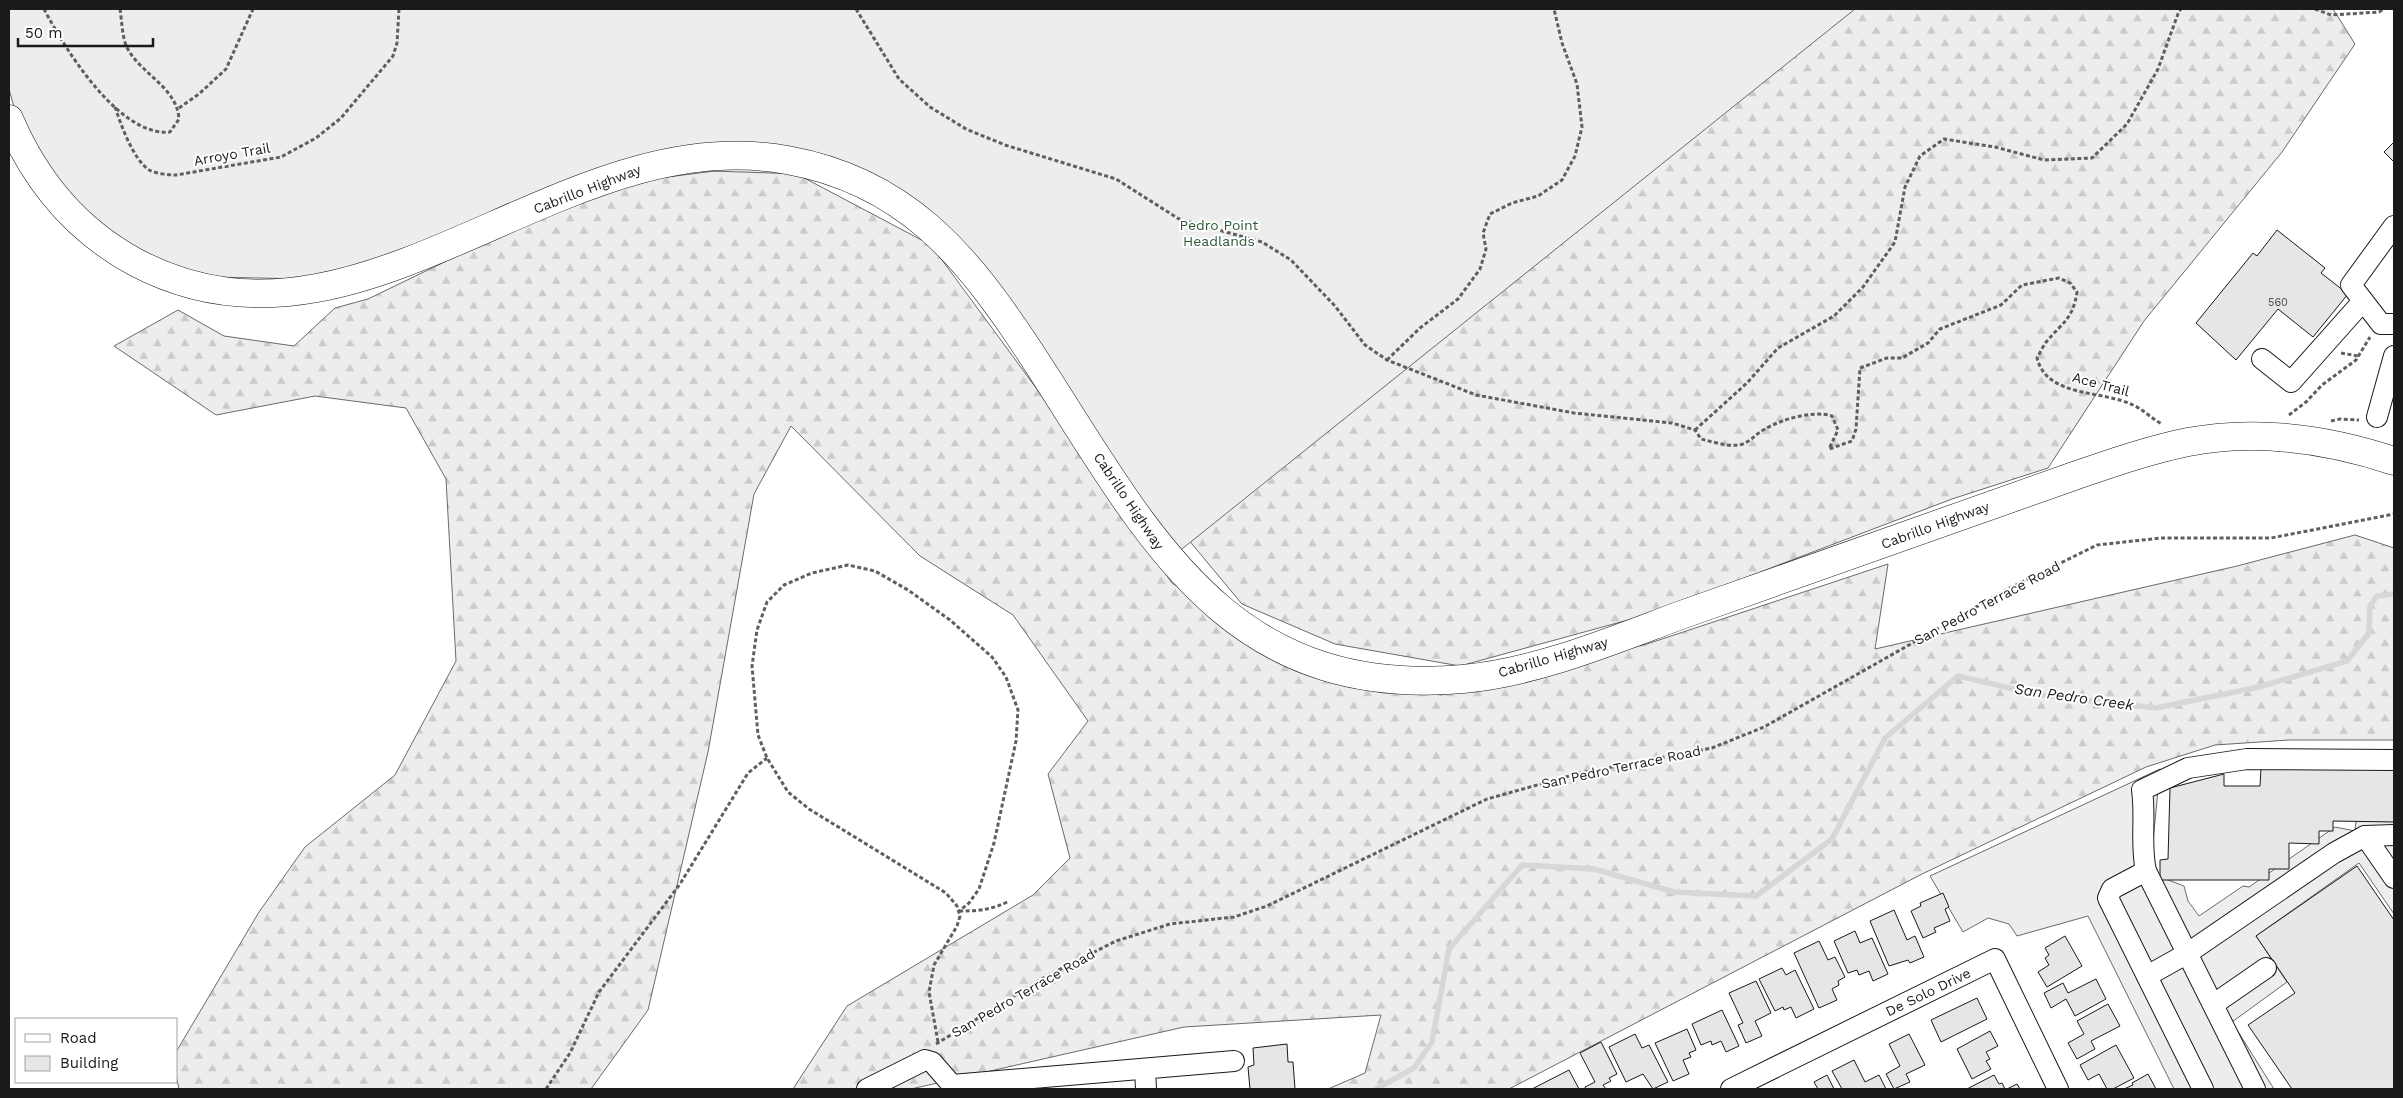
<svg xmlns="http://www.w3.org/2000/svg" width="2403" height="1098" viewBox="0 0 2403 1098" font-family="'Work Sans',sans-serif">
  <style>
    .forest { fill: url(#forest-firs); stroke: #6a6a6a }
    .built { fill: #ededed; stroke: #6a6a6a }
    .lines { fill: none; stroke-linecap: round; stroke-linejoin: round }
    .stream { stroke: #d7d7d7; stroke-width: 5.5 }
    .building { fill: #e6e6e6; stroke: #1a1a1a }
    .minor-casing { stroke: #1a1a1a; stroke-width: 22 }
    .highway-casing { stroke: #1a1a1a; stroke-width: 29 }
    .path { stroke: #5f5f5f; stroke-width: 3; stroke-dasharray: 4 2.5; stroke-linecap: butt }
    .minor { stroke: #fff; stroke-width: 20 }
    .highway { stroke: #fff; stroke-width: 28 }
    .labels { text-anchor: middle; stroke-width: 4; stroke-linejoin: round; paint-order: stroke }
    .number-label { font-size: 11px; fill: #4d4d4d }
    .street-label { font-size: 14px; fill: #1a1a1a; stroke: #fff }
    .park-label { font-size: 14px; fill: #2b5a34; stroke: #fff }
    .water-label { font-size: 15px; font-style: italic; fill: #1a1a1a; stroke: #fff }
  </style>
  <defs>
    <pattern id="forest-firs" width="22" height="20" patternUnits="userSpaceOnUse" patternTransform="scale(1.25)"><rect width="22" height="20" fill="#ededed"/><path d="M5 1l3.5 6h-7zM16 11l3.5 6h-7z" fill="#cbcbcb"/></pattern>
  </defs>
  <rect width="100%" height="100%" fill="#fff"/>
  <g class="forest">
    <polygon points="379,9 2333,9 2355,44 2282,152 2144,321 2048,468 1952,499 1650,614 1460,666 1335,644 1242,604 1127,466 964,232"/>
    <polygon points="776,163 931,245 1039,392 1172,583 1312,676 1441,695 1647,644 1888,564 1875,649 2237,566 2355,535 2394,548 2394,740 2289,740 2215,745 2146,767 1922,874 1509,1089 1328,1089 1365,1073 1381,1015 1184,1027 911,1089 793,1089 847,1006 1033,895 1070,858 1048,774 1088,721 1013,615 920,556 791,426 754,494 708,752 648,1010 591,1089 179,1089 176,1075 176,1052 259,912 305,847 395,775 456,661 446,479 406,408 315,396 216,415 114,346 178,310 224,336 294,346 335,308 368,299 492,239 637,181"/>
  </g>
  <g class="built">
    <polygon points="9,9 1855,9 1167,561 937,246 832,175 620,168 372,260 307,279 209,277 148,256 93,221 46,169 14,107 9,89"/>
    <polygon points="2160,769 2150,873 2184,886 2188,901 2199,916 2243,886 2249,887 2335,827 2355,831 2356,821 2394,821 2394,914 2359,863 2256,936 2287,982 2232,1022 2274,1089 2174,1089 2088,916 2017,936 2009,924 1988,918 1963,932 1930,876"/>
  </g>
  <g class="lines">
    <polyline class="stream" points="1376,1089 1414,1068 1432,1042 1449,949 1522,865 1594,869 1674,892 1756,896 1832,839 1885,738 1958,676 2040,695 2156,708 2259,687 2347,661 2369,633 2370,606 2377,596 2394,594"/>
  </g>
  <g class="building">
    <polygon points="2394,142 2394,162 2384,152"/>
    <polygon points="2277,230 2325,268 2321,273 2348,294 2313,337 2278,309 2236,360 2196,323 2253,253 2257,256"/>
    <polygon points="2261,768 2394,769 2394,822 2333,821 2333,831 2319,831 2319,844 2289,843 2289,869 2269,869 2269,880 2160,880 2160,860 2168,859 2170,788 2224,774 2224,786 2260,786"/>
    <polygon points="2357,866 2394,920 2394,1089 2292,1089 2248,1025 2295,993 2256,936"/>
    <polygon points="1943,893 1949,907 1945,909 1950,921 1934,928 1936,932 1923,938 1911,911 1921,906 1920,903"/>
    <polygon points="1894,910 1907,940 1915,936 1924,957 1910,963 1908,960 1889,966 1870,921"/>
    <polygon points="1855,931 1860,943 1872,938 1888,974 1873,981 1869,971 1859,975 1857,970 1848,973 1834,941"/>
    <polygon points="2065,936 2082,966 2047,987 2038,972 2049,965 2045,958 2049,955 2045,948"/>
    <polygon points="1819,941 1828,960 1835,957 1845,977 1838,981 1839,985 1832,989 1837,1000 1819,1008 1794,953"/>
    <polygon points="1782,968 1786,975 1795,970 1814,1009 1796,1018 1791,1007 1784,1010 1783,1007 1775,1011 1759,979"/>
    <polygon points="2096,979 2106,999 2075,1016 2066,999 2051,1008 2044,993 2063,983 2068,993"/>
    <polygon points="1756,981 1771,1013 1755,1021 1762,1036 1746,1043 1738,1025 1743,1023 1729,993"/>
    <polygon points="1977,998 1987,1019 1941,1042 1931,1020"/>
    <polygon points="2108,1004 2120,1026 2091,1041 2095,1049 2077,1059 2068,1043 2084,1034 2077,1021"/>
    <polygon points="1722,1010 1739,1046 1726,1052 1721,1041 1712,1045 1711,1041 1701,1045 1692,1024"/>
    <polygon points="1687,1029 1696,1050 1689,1053 1691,1057 1683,1060 1689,1074 1673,1081 1655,1043"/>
    <polygon points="1990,1031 1998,1046 1986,1052 1990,1059 1986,1061 1991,1069 1972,1079 1957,1049"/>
    <polygon points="1635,1034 1642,1048 1649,1045 1668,1082 1653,1089 1643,1074 1626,1082 1609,1047"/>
    <polygon points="1909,1034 1925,1065 1906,1074 1910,1082 1894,1089 1886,1074 1900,1066 1889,1044"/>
    <polygon points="1601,1042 1617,1074 1609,1078 1611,1081 1603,1085 1606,1089 1586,1089 1585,1087 1595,1082 1580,1053"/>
    <polygon points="1287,1044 1288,1062 1293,1062 1295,1089 1250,1089 1248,1067 1254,1065 1253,1048"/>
    <polygon points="2116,1045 2134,1078 2113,1089 2107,1089 2099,1074 2088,1080 2080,1065"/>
    <polygon points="1854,1060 1865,1082 1879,1075 1886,1089 1842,1089 1832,1071"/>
    <polygon points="1569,1070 1579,1089 1532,1089"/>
    <polygon points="2148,1074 2156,1089 2124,1089 2133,1085 2132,1083"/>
    <polygon points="1827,1075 1834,1089 1818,1089 1814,1082"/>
    <polygon points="1994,1075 1999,1084 2002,1083 2005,1089 1967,1089"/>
    <polygon points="2017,1084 2020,1089 2007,1089"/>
  </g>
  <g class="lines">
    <g class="minor-casing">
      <g id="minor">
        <polyline points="2394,226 2351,285 2381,324 2394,324"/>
        <polyline points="2262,359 2291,382 2363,301"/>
        <polyline points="2377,417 2394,356"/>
        <polyline points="2365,836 2394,878"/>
        <polyline points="2146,871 2112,889 2108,898 2203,1089"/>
        <polyline points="2147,976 2188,953 2334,853 2365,836 2394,835"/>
        <polyline points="2214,1004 2266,968"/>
        <polyline points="1145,1069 1146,1089"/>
        <polyline points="867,1089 925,1060 932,1062 952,1085 1234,1061"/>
        <polyline points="1731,1089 1995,959 2058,1089"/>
        <path d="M2255 1089 2146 871C2140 845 2146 817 2142 790L2188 768 2247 759 2394 760"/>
      </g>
    </g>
    <g class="highway-casing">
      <path id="highway" d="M9 119C35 180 76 230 135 262 360 382 558 118 787 160 905 181 966 255 1028 349 1143 523 1219 700 1463 679 1539 672 1613 640 1684 614 1814 568 1944 522 2074 476 2112 463 2149 450 2188 442 2257 429 2328 439 2394 461"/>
    </g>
    <g class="path">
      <path d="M44 9C65 49 119 137 170 132L179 119C177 88 143 75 129 51 122 41 122 21 120 9"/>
      <path d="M856 9 899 79 930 107 966 129 1005 145 1116 179 1179 219 1262 242 1291 260 1335 306 1365 345 1387 360 1476 395 1574 413 1672 423 1695 430 1701 439C1714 442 1730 448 1743 444 1752 440 1757 433 1765 429 1782 419 1814 410 1832 416L1838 430 1829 449 1852 441 1856 429 1860 368 1887 358H1902L1928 343 1940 329 2001 305 2022 285 2059 278 2070 283 2077 292C2073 319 2063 322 2047 341 2043 346 2040 353 2037 358 2047 398 2103 390 2133 405 2144 410 2152 419 2162 424"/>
      <polyline points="2315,9 2331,15 2379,12 2384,9"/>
      <path d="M115 107C121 125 133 159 149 170 157 174 168 175 176 175L281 157 316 138 341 118 393 56 397 43 399 9"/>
      <polyline points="179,108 199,94 226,69 253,9"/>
      <polyline points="2341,353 2358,356"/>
      <polyline points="1387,360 1420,328 1458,299 1480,269 1486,249 1483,233 1490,214 1512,203 1538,196 1562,180 1575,156 1582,127 1577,84 1562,43 1554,9"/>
      <polyline points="2289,415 2306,402 2322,385 2356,360 2370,337"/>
      <polyline points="2331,421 2340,419 2359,420"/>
      <polyline points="1695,430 1747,383 1778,348 1834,316 1863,287 1895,242 1905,187 1920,156 1944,139 1995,147 2044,160 2092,158 2127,124 2158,69 2179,11 2181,9"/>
      <path d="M959 911C978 911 992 910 1009 901"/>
      <polyline points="938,1042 929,992 934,965 957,926 960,916 957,906 946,893 809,809 788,792 767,758 758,735 752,666 757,630 767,602 784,585 812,573 848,565 875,571 908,590 950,620 992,657 1006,677 1018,710 1016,741 994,843 979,889 969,903 959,911"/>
      <polyline points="936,1044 1045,977 1116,941 1170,924 1234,917 1267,906 1487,799 1580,773 1712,748 1764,727 2008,589 2097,545 2161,538 2271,538 2394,514"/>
      <polyline points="546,1089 570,1053 599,992 680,884 748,773 767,758"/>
    </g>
    <use href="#minor" class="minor"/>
    <use href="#highway" class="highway"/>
  </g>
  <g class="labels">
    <g class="number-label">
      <text x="2278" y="306">560</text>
    </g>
    <g class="street-label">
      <text transform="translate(232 154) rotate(-10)" y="5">Arroyo Trail</text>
      <text transform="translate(587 189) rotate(-21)" y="5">Cabrillo Highway</text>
      <text transform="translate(2101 384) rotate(15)" y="5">Ace Trail</text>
      <text transform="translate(1129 501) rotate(56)" y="5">Cabrillo Highway</text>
      <text transform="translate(1935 525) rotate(-20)" y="5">Cabrillo Highway</text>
      <text transform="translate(1987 603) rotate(-28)" y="5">San Pedro Terrace Road</text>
      <text transform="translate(1553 657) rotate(-16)" y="5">Cabrillo Highway</text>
      <text transform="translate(1621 767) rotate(-12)" y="5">San Pedro Terrace Road</text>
      <text transform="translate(1928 992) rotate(-26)" y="5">De Solo Drive</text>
      <text transform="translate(1023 993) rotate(-30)" y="5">San Pedro Terrace Road</text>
    </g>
    <g class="park-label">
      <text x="1219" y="230">Pedro Point<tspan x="1219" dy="16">Headlands</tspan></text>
    </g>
    <g class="water-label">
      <text transform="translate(2074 697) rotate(8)" y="5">San Pedro Creek</text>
    </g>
  </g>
  <rect width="2403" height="1098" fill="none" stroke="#1a1a1a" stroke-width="20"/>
  <rect x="15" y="1018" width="162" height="65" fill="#ffffff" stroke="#a3a3a3"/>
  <rect x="25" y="1034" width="25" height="8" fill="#ffffff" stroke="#a3a3a3"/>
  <text x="60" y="1043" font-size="15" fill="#1a1a1a">Road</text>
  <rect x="25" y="1056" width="25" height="15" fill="#e6e6e6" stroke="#a3a3a3"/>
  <text x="60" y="1068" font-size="15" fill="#1a1a1a">Building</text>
  <path d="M18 38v8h135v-8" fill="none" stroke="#1a1a1a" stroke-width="2.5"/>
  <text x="25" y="38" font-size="15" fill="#1a1a1a" stroke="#ffffff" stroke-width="4" paint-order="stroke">50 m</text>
</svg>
